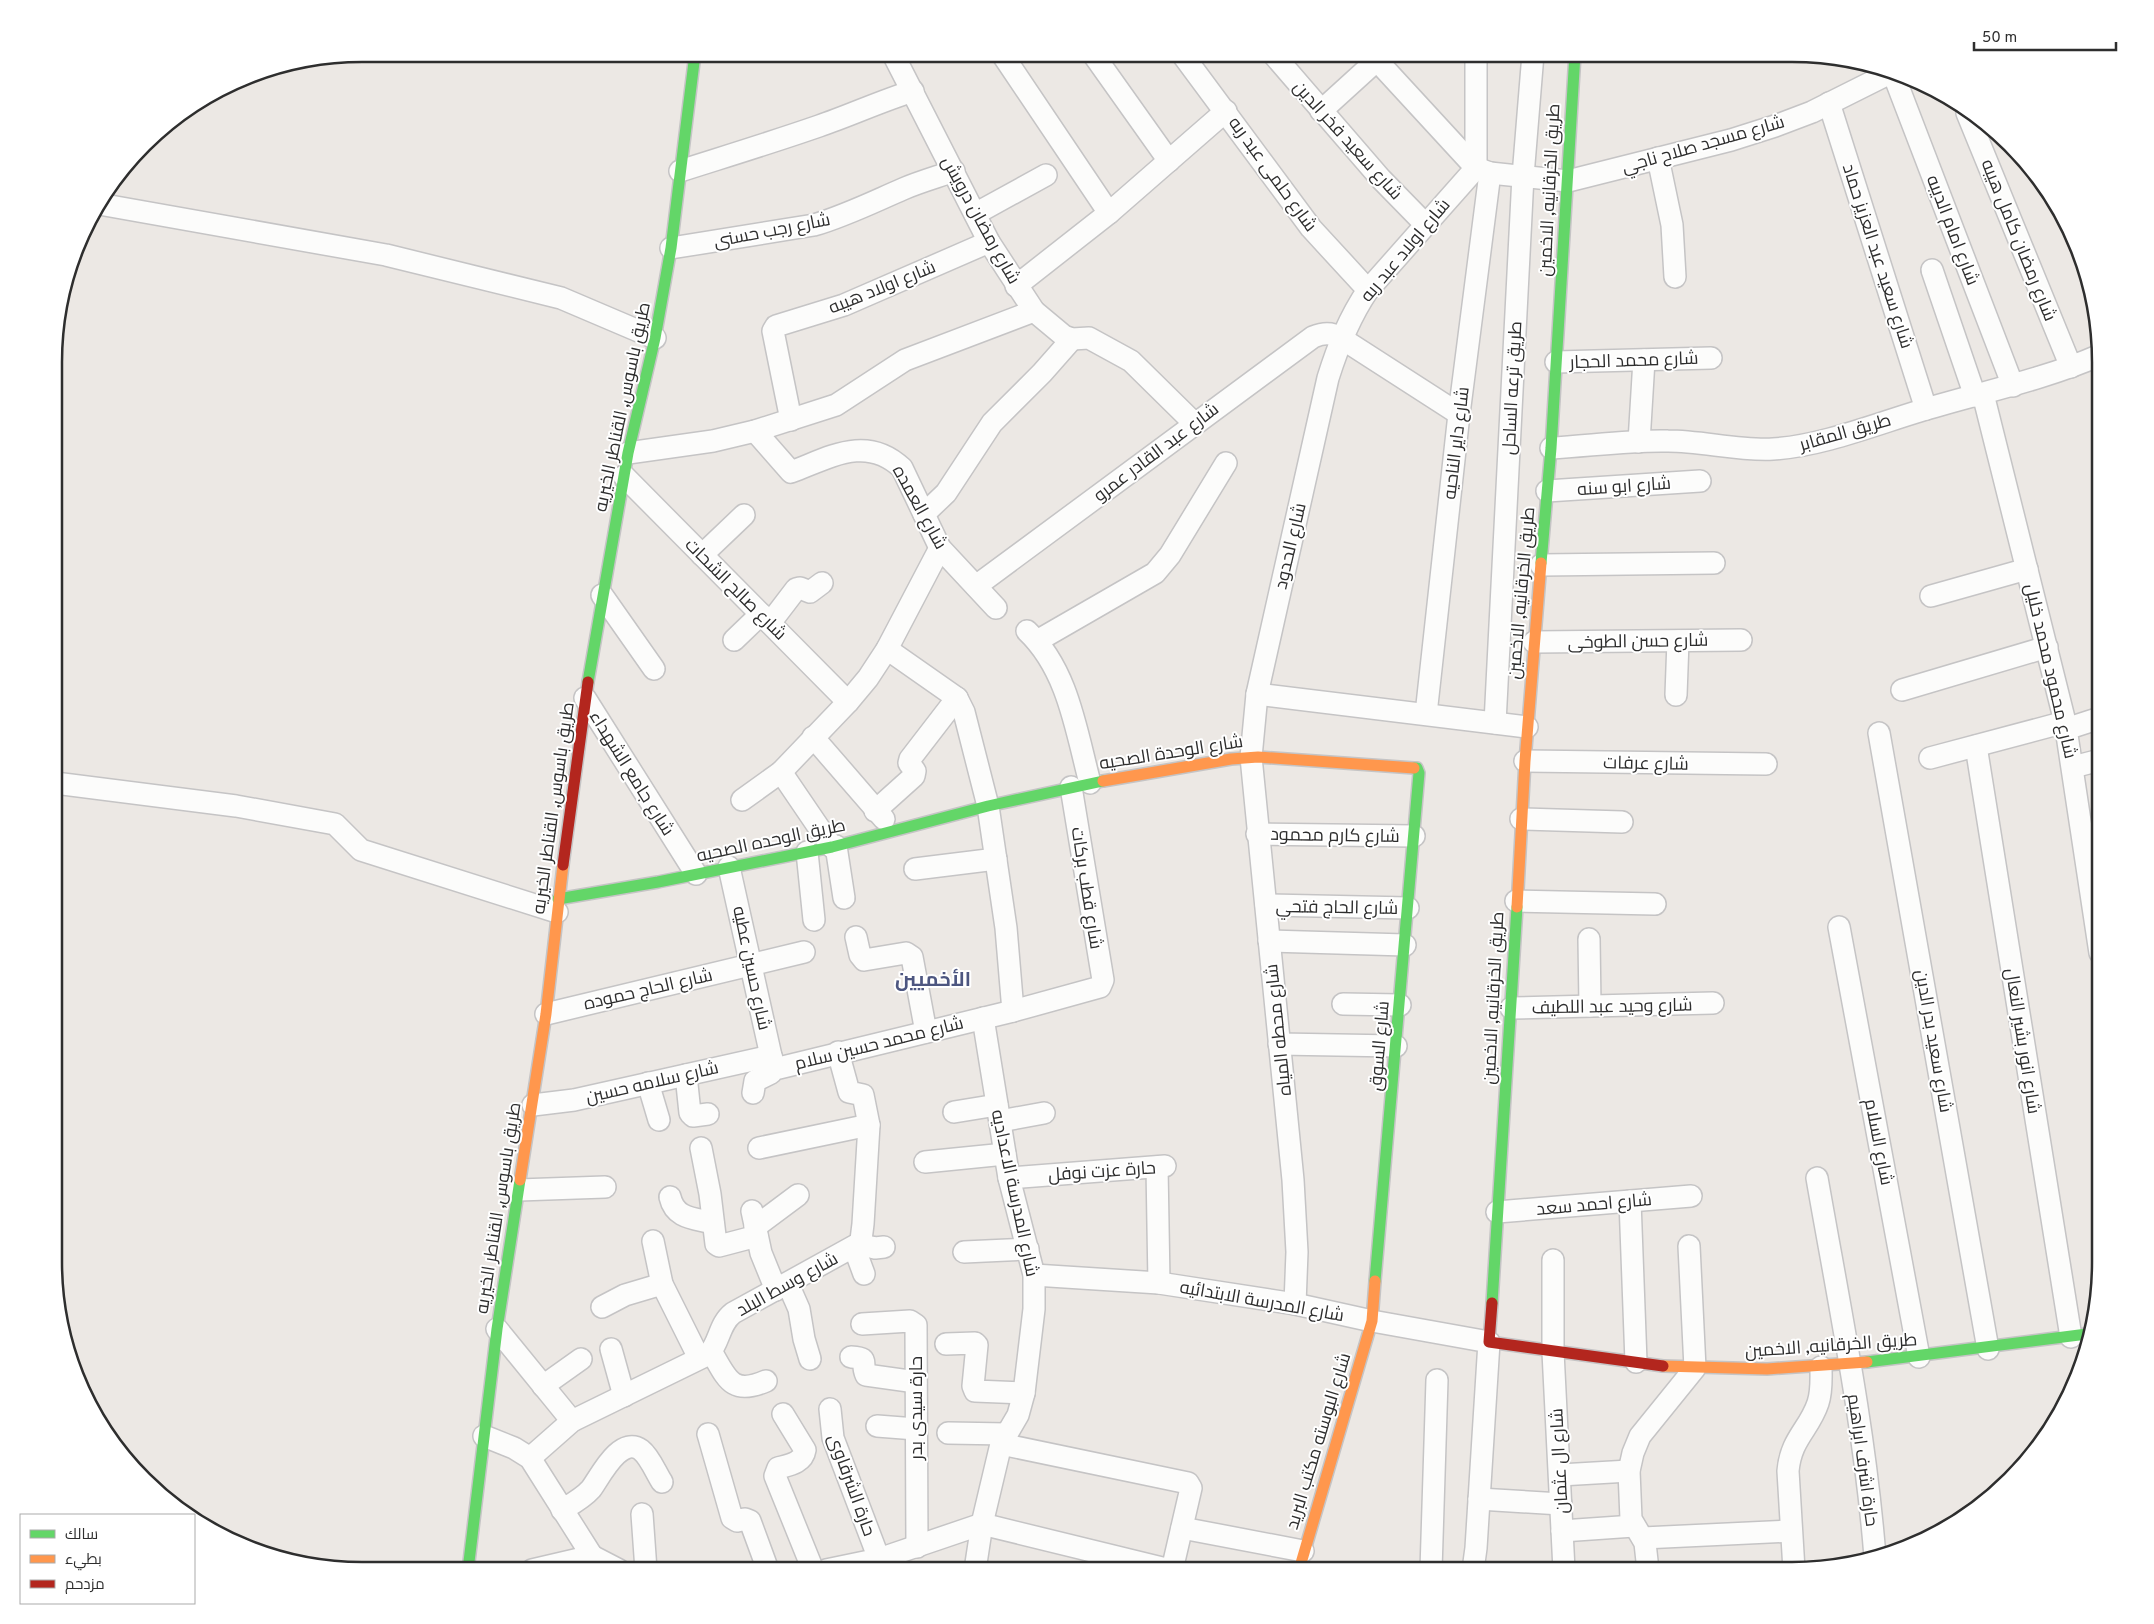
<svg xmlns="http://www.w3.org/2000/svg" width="2154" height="1624" viewBox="0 0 2154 1624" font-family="Overpass,Cairo,sans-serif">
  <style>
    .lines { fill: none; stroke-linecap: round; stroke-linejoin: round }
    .street-casing { stroke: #c5c4c5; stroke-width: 24 }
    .fast-casing { stroke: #c5c4c5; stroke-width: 14 }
    .slow-casing { stroke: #c5c4c5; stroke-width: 14 }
    .jam-casing { stroke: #c5c4c5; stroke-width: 14 }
    .street { stroke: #fcfcfb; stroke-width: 21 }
    .fast { stroke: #63d668; stroke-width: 11 }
    .slow { stroke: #ff974d; stroke-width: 11 }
    .jam { stroke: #b3261e; stroke-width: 11 }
    .labels { text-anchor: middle; stroke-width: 4; stroke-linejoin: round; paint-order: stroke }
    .street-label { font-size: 18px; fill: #2e2e2e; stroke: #fff }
    .quarter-label { font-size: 20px; font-weight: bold; fill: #4d5680; stroke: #fff }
    .rim { fill: none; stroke: #2e2e2e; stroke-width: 2.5 }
  </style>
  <rect width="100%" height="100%" fill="#ece8e4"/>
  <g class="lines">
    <g class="street-casing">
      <g id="street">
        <polyline points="893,54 989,242 1034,311 1064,336 1072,339 1089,338 1131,361 1195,424"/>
        <polyline points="1002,54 1109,213"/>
        <polyline points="1093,54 1169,161"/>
        <polyline points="1182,54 1311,228 1368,290"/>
        <polyline points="1273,54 1381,179 1425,224"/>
        <polyline points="1371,54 1476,168 1490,173 1568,181 1731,140 1775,126 1812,112 1890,73"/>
        <polyline points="1893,73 2013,386"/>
        <polyline points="1829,103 1926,409"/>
        <polyline points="1321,111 1376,61"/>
        <polyline points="1967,113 2071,367"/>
        <polyline points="1658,158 1672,225 1675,277"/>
        <polyline points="1476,168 1476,54"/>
        <path d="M680 171C727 156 773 142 819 126 851 115 881 101 913 91"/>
        <polyline points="99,204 386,255 561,298 655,338"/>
        <polyline points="975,214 1046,175"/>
        <path d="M671 248 814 225C845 216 873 202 903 189 919 182 937 177 954 171"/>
        <polyline points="1932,270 1975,396"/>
        <polyline points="1016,286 1109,213 1226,111"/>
        <polyline points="1556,362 1711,358"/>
        <polyline points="1983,394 2065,722 2100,953"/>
        <polyline points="791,420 773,331 776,326 844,305 989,242"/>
        <path d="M755 431 791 472C829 458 866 434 902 468L940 548 996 608"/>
        <polyline points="1639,442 1644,360"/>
        <path d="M1551 448C1589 446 1629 440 1668 441 1702 441 1739 451 1773 449 1822 446 1876 424 1923 410 1982 392 2043 380 2100 355"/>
        <polyline points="628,453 713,441 755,431 836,405 905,360 1034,311"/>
        <polyline points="624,476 848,702"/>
        <polyline points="1547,491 1700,481"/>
        <polyline points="924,514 946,493 992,423 1042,373 1072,339"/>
        <polyline points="702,555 744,515"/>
        <polyline points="1541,565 1714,563"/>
        <path d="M976 586 1313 337C1323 333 1331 332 1341 338L1459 414"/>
        <polyline points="602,595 654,669"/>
        <polyline points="1931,596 2027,569"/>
        <polyline points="770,623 796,589 800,588 810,592 822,583"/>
        <path d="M1027 631C1068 670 1076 730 1090 783"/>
        <polyline points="734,640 761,614"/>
        <polyline points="1037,641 1155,573 1170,555 1226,463"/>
        <polyline points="1534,642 1741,640"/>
        <polyline points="887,649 957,698 964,712 988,806 1006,928 1013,1011"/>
        <polyline points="1902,690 2047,647"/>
        <polyline points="1257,694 1527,727"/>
        <polyline points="1676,695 1678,641"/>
        <polyline points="585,698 696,874"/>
        <polyline points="1426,714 1459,414 1490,173"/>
        <polyline points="1495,723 1523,176 1533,54"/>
        <polyline points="2066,729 2100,718"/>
        <polyline points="1879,733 1988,1349"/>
        <polyline points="813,737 884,819"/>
        <polyline points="1976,746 2071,1337"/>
        <polyline points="1930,758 2065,722"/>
        <polyline points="1525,761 1766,764"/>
        <polyline points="2073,767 2100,760"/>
        <polyline points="781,772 832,847"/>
        <polyline points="55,783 236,806 335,824 361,850 557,912"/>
        <polyline points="742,800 781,772 848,702 868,678 887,649 940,548"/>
        <polyline points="875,811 914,776 915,771 909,763 910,759 957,698"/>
        <polyline points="1521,819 1622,822"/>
        <polyline points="1257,834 1414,836"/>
        <polyline points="836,846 844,898"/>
        <polyline points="807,852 814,920"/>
        <polyline points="729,867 771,1056 775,1068 779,1068 1013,1011 1100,987 1103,980 1071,787"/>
        <polyline points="915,869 996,859"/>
        <polyline points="1516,901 1655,904"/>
        <polyline points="1266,905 1408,908"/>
        <polyline points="1839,927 1919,1357"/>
        <polyline points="856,937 860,955 864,960 906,953 912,957 926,1032"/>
        <polyline points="1589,939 1590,1006"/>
        <polyline points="1269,941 1405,945"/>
        <polyline points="1343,1004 1400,1005"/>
        <polyline points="1511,1008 1713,1003"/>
        <polyline points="546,1014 804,952"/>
        <polyline points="1279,1044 1396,1046"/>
        <polyline points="686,1075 690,1113 693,1116 708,1114"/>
        <polyline points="648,1083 659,1120"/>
        <polyline points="753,1093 755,1081 771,1073 774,1065"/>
        <polyline points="533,1105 574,1100 771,1056"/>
        <polyline points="954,1112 997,1105"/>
        <polyline points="1000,1121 1044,1113"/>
        <polyline points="701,1148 710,1194 716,1244 719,1246 757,1236"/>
        <polyline points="759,1148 869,1125"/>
        <polyline points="925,1162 1005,1154"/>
        <polyline points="1157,1167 1159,1283"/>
        <polyline points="1009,1178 1165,1166"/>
        <path d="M1817 1178C1839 1304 1865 1429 1875 1557"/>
        <polyline points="519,1190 605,1187"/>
        <path d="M670 1197C675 1219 694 1218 713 1223"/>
        <polyline points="1630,1201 1636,1362"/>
        <polyline points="752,1211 761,1253 776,1290"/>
        <polyline points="1497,1212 1691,1196"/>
        <polyline points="755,1227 798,1195"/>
        <polyline points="653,1241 662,1284 699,1358"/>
        <polyline points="858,1244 875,1248 884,1247"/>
        <polyline points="854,1247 864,1274"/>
        <polyline points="964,1252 1028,1249"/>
        <polyline points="1553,1260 1553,1352 1564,1570"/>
        <polyline points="1034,1275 1159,1283 1295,1304 1372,1321 1489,1342 1476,1548 1473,1570"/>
        <polyline points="788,1284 799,1309 804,1339 810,1359"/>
        <path d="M1295 1304 1297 1252 1293 1180 1251 757 1257 694 1328 378C1338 346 1349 318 1368 290L1476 168"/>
        <polyline points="602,1307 625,1295 662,1284"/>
        <polyline points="862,1324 910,1321 916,1325 917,1547"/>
        <polyline points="497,1329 572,1421"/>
        <polyline points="946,1344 975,1343 977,1345 973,1386 975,1391 1024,1393"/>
        <polyline points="611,1349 624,1396"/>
        <path d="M711 1351C727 1378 731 1396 766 1381"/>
        <path d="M851 1357C871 1358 860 1362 866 1375L916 1382"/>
        <polyline points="543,1386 581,1359"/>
        <polyline points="830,1409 833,1438 879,1559"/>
        <path d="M783 1414 805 1450C803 1463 789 1465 778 1468L775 1476 813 1570"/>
        <polyline points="877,1426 916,1429"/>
        <polyline points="948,1433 1007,1434"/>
        <polyline points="708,1434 732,1518 737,1521 745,1519 750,1521 768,1570"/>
        <polyline points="484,1436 514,1448 530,1458 592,1556"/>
        <polyline points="1001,1444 1188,1483 1191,1488 1172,1570"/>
        <path d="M530 1458 572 1421 709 1354C720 1341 719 1324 733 1313L858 1244 861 1240 863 1224 869 1125 863 1095 849 1092 838 1052"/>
        <polyline points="1560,1475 1629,1471"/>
        <polyline points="1479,1499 1561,1504"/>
        <path d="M562 1510C572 1504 583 1498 591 1489 600 1477 620 1435 641 1450 650 1457 656 1473 662 1482"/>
        <polyline points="642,1514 646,1570"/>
        <polyline points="1182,1528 1303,1551"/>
        <polyline points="1562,1531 1634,1526"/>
        <polyline points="1643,1538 1791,1531"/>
        <polyline points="532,1570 592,1556 619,1570"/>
        <polyline points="826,1570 879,1559 982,1524 1170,1570"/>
        <polyline points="975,1570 982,1524 1001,1444 1018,1415 1024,1393 1034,1309 1034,1275 1009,1178 983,1018"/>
        <polyline points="1431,1570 1437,1380"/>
        <polyline points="1648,1570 1645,1543 1631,1519 1629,1471 1633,1453 1640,1436 1695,1368 1689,1246"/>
        <path d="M1794 1570 1788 1471C1791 1438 1809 1430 1818 1403 1822 1391 1821 1379 1821 1367"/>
      </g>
    </g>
    <g class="fast-casing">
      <g id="fast">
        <polyline points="1541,563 1551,448 1575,54"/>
        <polyline points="588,682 628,453 655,338 671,248 695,54"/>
        <polyline points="558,899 658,882 832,847 988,806 1103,781"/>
        <polyline points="1375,1281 1419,773 1417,768 1414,768"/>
        <polyline points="1492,1303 1517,907"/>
        <polyline points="1867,1362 2087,1334"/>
        <polyline points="468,1570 497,1329 520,1180"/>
      </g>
    </g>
    <g class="slow-casing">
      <g id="slow">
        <polyline points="1103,781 1231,759 1258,757 1414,768"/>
        <polyline points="1517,907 1525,761 1541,563"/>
        <polyline points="520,1180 546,1014 563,865"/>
        <polyline points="1663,1366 1767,1369 1867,1362"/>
        <polyline points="1299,1570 1372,1321 1375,1281"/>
      </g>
    </g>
    <g class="jam-casing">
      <g id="jam">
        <polyline points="563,865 588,682"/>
        <polyline points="1492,1303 1489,1342 1663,1366"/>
      </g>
    </g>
    <use href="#street" class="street"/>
    <use href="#fast" class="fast"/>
    <use href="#slow" class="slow"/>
    <use href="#jam" class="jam"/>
  </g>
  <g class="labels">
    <g class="street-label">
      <text transform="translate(1348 140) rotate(48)" y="6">شارع سعيد فخر الدين</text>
      <text transform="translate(1703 144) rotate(-16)" y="6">شارع مسجد صلاح ناجي</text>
      <text transform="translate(1273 174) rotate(54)" y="6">شارع حلمى عبد ربه</text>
      <text transform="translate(1549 190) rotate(-87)" y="6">طريق الخرقانيه, الاخمين</text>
      <text transform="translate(981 220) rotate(61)" y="6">شارع رمضان درويش</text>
      <text transform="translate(772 230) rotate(-11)" y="6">شارع رجب حسنى</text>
      <text transform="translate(1953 230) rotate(69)" y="6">شارع امام الديبه</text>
      <text transform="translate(2019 240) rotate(68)" y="6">شارع رمضان كامل هيبه</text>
      <text transform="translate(1405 250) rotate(-50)" y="6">شارع اولاد عبد ربه</text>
      <text transform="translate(1878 256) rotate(72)" y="6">شارع سعيد عبد العزيز حماد</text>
      <text transform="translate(882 287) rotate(-22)" y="6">شارع اولاد هيبه</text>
      <text transform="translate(1634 360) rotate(-2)" y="6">شارع محمد الحجار</text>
      <text transform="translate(1512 388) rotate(-87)" y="6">طريق ترعه الساحل</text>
      <text transform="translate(622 407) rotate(-78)" y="6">طريق باسوس, القناطر الخيريه</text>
      <text transform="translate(1845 432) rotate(-16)" y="6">طريق المقابر</text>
      <text transform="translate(1456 443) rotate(-83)" y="6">شارع داير الناحيه</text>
      <text transform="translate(1156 452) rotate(-37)" y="6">شارع عبد القادر عمرو</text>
      <text transform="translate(1624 486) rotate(-4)" y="6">شارع ابو سنه</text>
      <text transform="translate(920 507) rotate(61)" y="6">شارع العمده</text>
      <text transform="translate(1290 546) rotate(-77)" y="6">شارع الحدود</text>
      <text transform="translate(736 589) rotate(45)" y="6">شارع صالح الشحات</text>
      <text transform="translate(1521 593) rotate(-85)" y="6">طريق الخرقانيه, الاخمين</text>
      <text transform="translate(1638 641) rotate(-1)" y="6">شارع حسن الطوخى</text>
      <text transform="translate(2051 671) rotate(77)" y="6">شارع محمود محمد خليل</text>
      <text transform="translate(1171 752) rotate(-9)" y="6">شارع الوحدة الصحيه</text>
      <text transform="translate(1646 763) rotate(1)" y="6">شارع عرفات</text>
      <text transform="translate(632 773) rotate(58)" y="6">شارع جامع الشهداء</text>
      <text transform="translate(553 808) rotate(-82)" y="6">طريق باسوس, القناطر الخيريه</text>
      <text transform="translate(1335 835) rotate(1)" y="6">شارع كارم محمود</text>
      <text transform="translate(771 840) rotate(-12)" y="6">طريق الوحده الصحيه</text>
      <text transform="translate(1087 888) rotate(81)" y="6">شارع قطب بركات</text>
      <text transform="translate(1337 907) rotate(1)" y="6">شارع الحاج فتحي</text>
      <text transform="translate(752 968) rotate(78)" y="6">شارع حسين عطيه</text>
      <text transform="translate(648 989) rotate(-13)" y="6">شارع الحاج حموده</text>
      <text transform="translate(1493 998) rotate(-87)" y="6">طريق الخرقانيه, الاخمين</text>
      <text transform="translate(1612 1006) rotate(-1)" y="6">شارع وحيد عبد اللطيف</text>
      <text transform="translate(1278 1030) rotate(-96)" y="6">شارع محطه المياه</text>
      <text transform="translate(1934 1041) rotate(80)" y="6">شارع سعيد بدر الدين</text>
      <text transform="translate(2023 1041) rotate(81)" y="6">شارع انور بشير النعال</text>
      <text transform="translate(879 1043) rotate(-14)" y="6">شارع محمد حسين سلام</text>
      <text transform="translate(1379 1046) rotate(-85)" y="6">شارع السوق</text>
      <text transform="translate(652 1082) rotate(-13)" y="6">شارع سلامه حسين</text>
      <text transform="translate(1879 1142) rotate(79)" y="6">شارع السلام</text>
      <text transform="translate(1102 1171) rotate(-4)" y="6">حارة عزت نوفل</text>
      <text transform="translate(1015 1193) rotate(78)" y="6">شارع المدرسة الاعداديه</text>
      <text transform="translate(1594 1204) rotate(-5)" y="6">شارع احمد سعد</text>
      <text transform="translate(498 1208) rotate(-81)" y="6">طريق باسوس, القناطر الخيريه</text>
      <text transform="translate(787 1284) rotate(-29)" y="6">شارع وسط البلد</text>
      <text transform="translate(1262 1301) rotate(10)" y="6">شارع المدرسة الابتدائيه</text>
      <text transform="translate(1831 1345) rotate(-4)" y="6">طريق الخرقانيه, الاخمين</text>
      <text transform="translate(916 1408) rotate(-90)" y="6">حارة سيدى بدر</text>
      <text transform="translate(1318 1441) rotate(-73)" y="6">شارع البوسته مكتب البريد</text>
      <text transform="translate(1863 1460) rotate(82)" y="6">حارة اشرف ابراهيم</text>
      <text transform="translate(1559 1461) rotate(-93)" y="6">شارع ال عثمان</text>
      <text transform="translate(852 1485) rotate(70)" y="6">حارة الشرقاوى</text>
    </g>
    <g class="quarter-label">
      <text x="933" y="986">الأخميين</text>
    </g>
  </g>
  <path d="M0 0H2154V1624H0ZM362 62H1792A300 300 0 0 1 2092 362V1262A300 300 0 0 1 1792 1562H362A300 300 0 0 1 62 1262V362A300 300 0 0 1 362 62Z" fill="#fff" fill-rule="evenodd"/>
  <path class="rim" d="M362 62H1792A300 300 0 0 1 2092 362V1262A300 300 0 0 1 1792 1562H362A300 300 0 0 1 62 1262V362A300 300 0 0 1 362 62Z"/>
  <rect x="20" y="1514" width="175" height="90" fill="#ffffff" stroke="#ababab"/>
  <rect x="30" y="1530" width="25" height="8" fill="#63d668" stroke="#ababab"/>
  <text x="65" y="1539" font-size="15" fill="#2e2e2e">سالك</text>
  <rect x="30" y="1555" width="25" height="8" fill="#ff974d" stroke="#ababab"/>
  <text x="65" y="1564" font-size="15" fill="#2e2e2e">بطيء</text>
  <rect x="30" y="1580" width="25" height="8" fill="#b3261e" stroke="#ababab"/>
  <text x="65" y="1589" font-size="15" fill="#2e2e2e">مزدحم</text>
  <path d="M1974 42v8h142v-8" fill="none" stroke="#2e2e2e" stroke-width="2.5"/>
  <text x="1982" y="42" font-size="15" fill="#2e2e2e" stroke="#ffffff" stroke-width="4" paint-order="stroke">50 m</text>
</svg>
